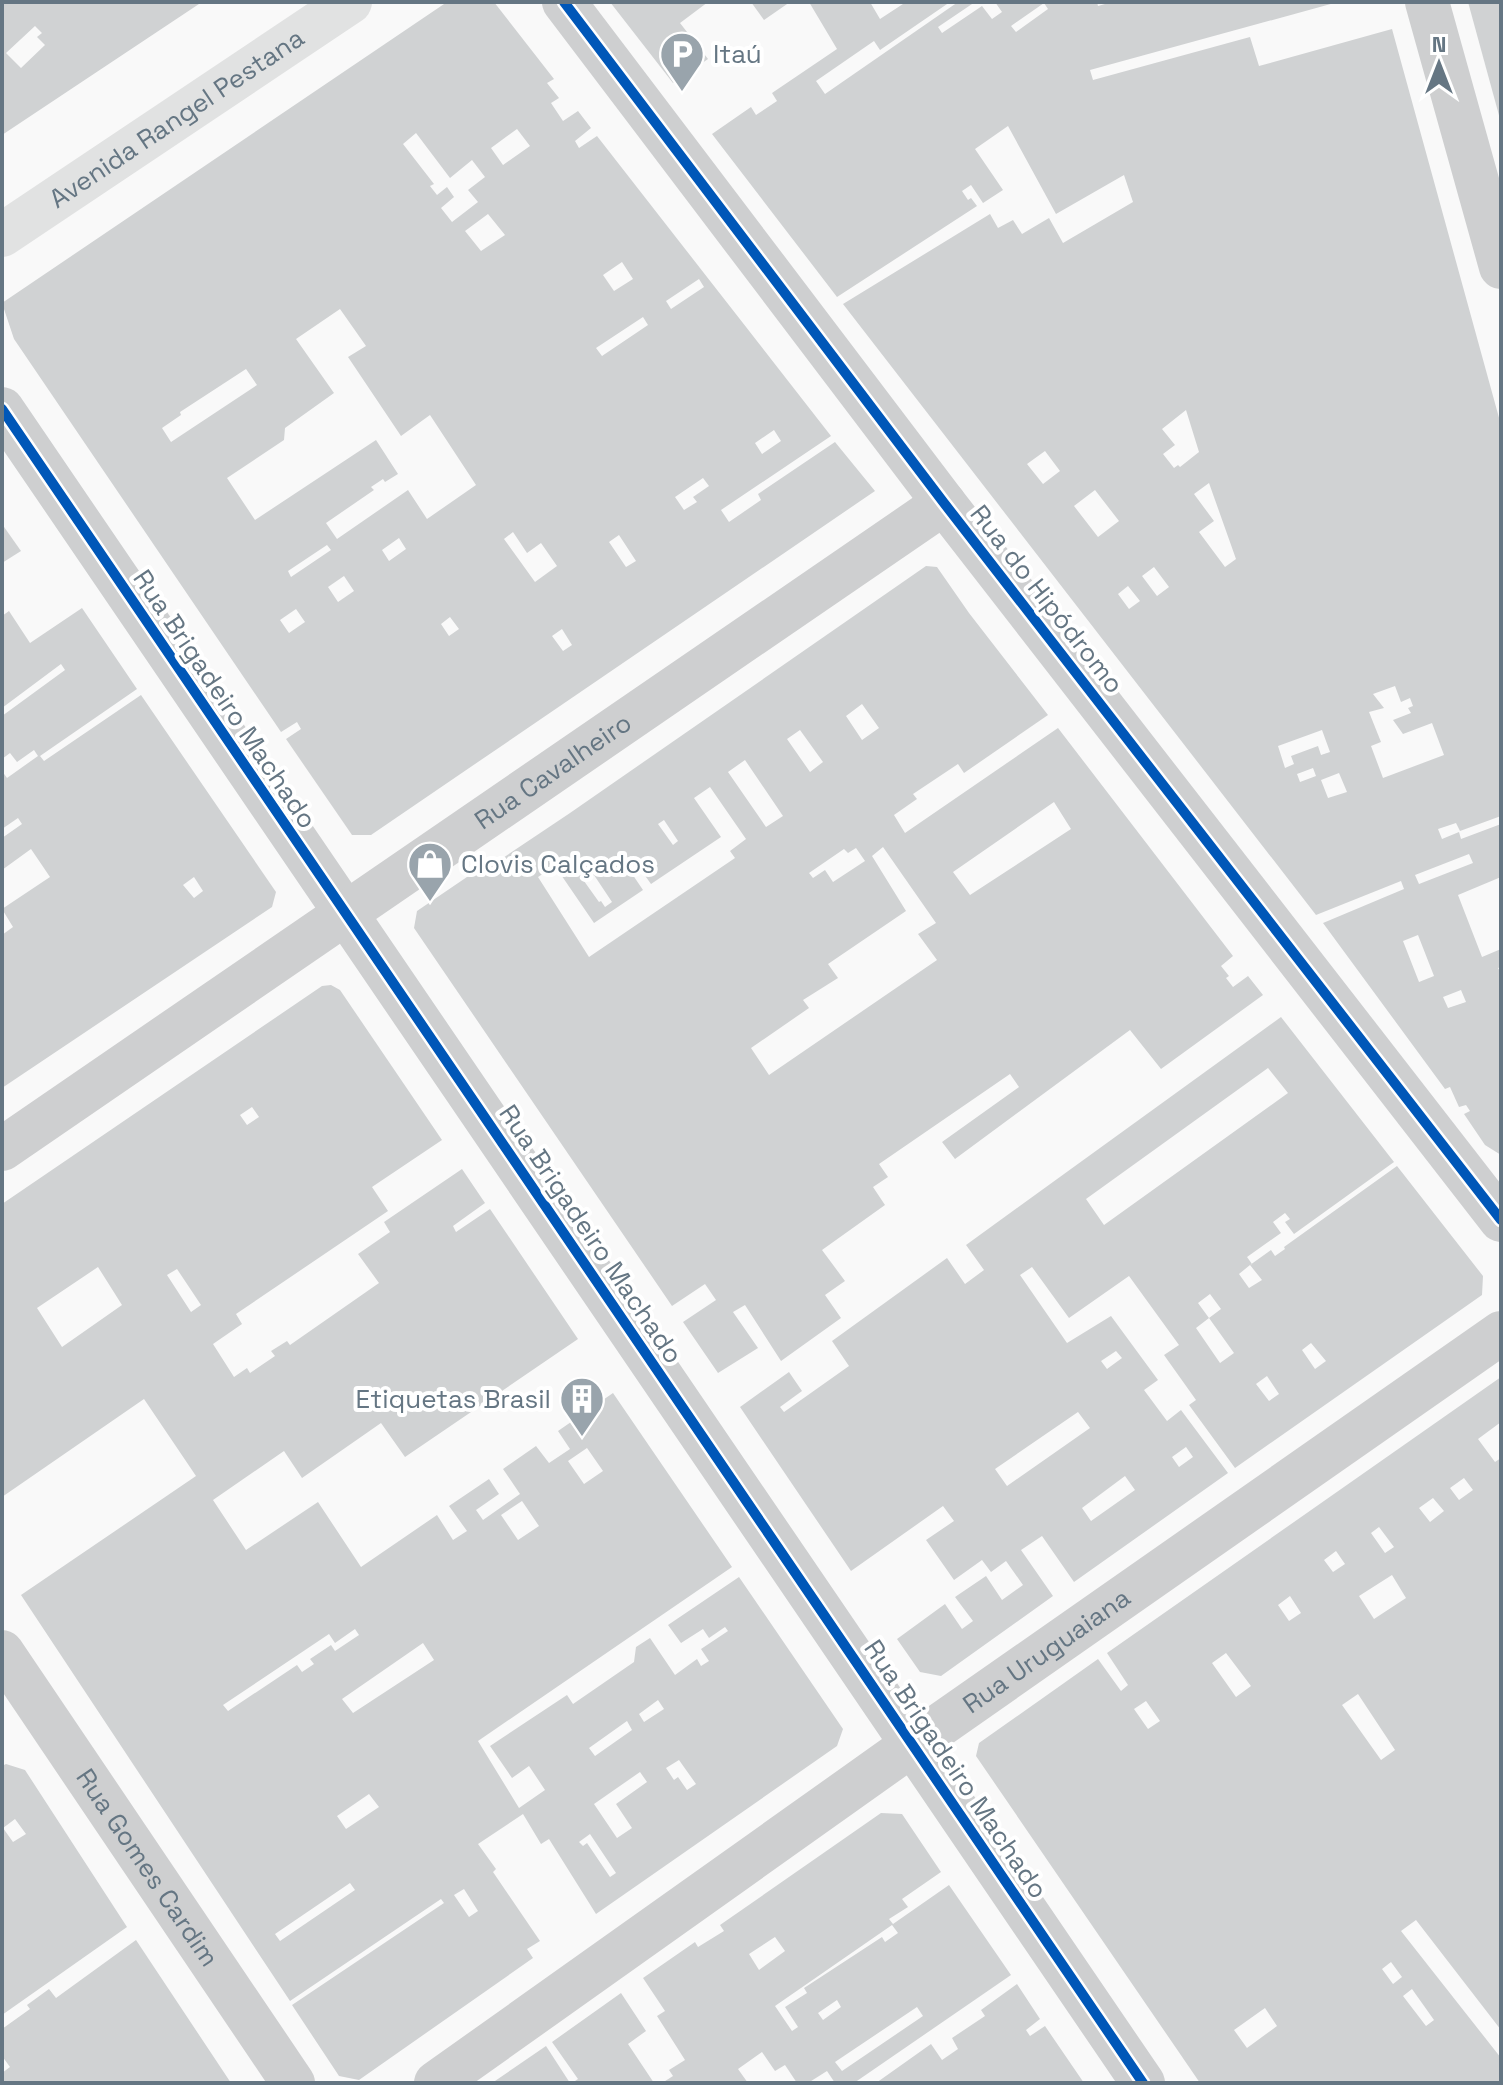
<svg xmlns="http://www.w3.org/2000/svg" width="1503" height="2085" viewBox="0 0 1503 2085" font-family="'Space Grotesk',sans-serif">
  <style>
    .building { fill: #d0d2d3; fill-rule: evenodd }
    .lines { fill: none; stroke-linecap: round; stroke-linejoin: round }
    .minor { stroke: #cecfd0; stroke-width: 44 }
    .tertiary { stroke: #cecfd0; stroke-width: 44 }
    .primary { stroke: #e1e2e2; stroke-width: 44 }
    .cycleway-casing { stroke: #fff; stroke-width: 15 }
    .cycleway { stroke: #0057b8; stroke-width: 10 }
    .labels { text-anchor: middle; stroke-width: 8; stroke-linejoin: round; paint-order: stroke }
    .poi-label { font-size: 26px; fill: #657683; stroke: #fff; text-anchor: start }
    .street-label { font-size: 26px; fill: #657683; stroke: #fff }
  </style>
  <rect width="100%" height="100%" fill="#f9f9f9"/>
  <g class="building">
    <path d="M2 2H202L2 135ZM35 26 42 33 37 37 45 45 21 68 6 53Z"/>
    <path d="M447 2H494L554 79 547 83 559 98 551 103 563 121 578 111 591 128 575 141 579 148 597 136 831 436 721 510 729 522 761 500 758 494 835 442 875 491 371 835H352L286 739 301 729 297 722 281 732 14 339 2 303ZM517 129 530 146 503 165 491 148ZM416 133 450 178 472 160 485 177 468 190 478 202 452 222 441 208 454 197 447 187 437 195 430 186 434 184 403 144ZM488 214 505 235 481 251 465 231ZM622 262 633 279 614 291 603 275ZM699 279 704 287 671 309 666 301ZM340 309 366 346 348 357 401 436 430 415 476 485 427 519 408 490 337 539 326 523 374 490 371 487 383 479 385 482 398 474 376 440 255 520 227 478 284 440 285 428 334 393 296 339ZM643 317 648 325 602 356 596 348ZM246 369 257 385 171 442 162 428 181 415 180 412ZM774 430 781 441 762 454 755 443ZM703 478 709 486 693 497 697 502 684 510 675 497ZM513 532 527 553 541 543 557 566 535 582 504 539ZM619 535 636 561 626 567 609 542ZM399 538 406 549 389 561 382 550ZM327 545 331 550 291 577 288 571ZM344 576 354 591 338 602 328 587ZM296 609 305 622 289 633 280 620ZM450 617 459 629 449 636 441 624ZM562 629 572 645 563 651 552 636Z"/>
    <polygon points="610,2 708,2 680,23 708,59 673,83"/>
    <polygon points="751,2 790,2 764,20"/>
    <path d="M809 2H870L880 19 906 2H950L880 50 874 41 816 81 825 94 958 2H975L938 27 942 33 982 6 992 19 1002 12 995 2H1097L1098 6 1112 2H1338L1090 70 1093 80 1250 37 1259 66 1392 29 1501 425V816L1460 831 1456 823 1438 829 1442 839 1459 832 1461 839 1501 824V877L1458 895 1482 957 1501 949V967L1498 968 1501 973V1155L1485 1145 1464 1114 1470 1111 1466 1105 1459 1107 1450 1087 1445 1089 1323 923 1404 889 1401 881 1316 915 843 304 990 214 998 228 1013 220 1022 234 1049 218 1063 243 1133 202 1124 175 1056 214 1008 126 975 149 1003 190 983 203 971 185 962 191 968 200 971 198 977 206 837 297 712 134 751 107 756 115 777 101 772 93 837 49ZM1044 3 1048 9 1016 32 1011 26ZM1186 410 1199 452 1180 467 1178 465 1174 468 1163 454 1175 445 1162 429ZM1045 451 1060 471 1043 484 1027 464ZM1209 483 1236 559 1225 567 1199 532 1214 521 1194 494ZM1095 490 1119 521 1098 537 1074 506ZM1154 567 1169 587 1157 596 1142 576ZM1128 586 1140 601 1129 609 1118 594ZM1395 686 1401 702 1410 698 1413 706 1408 708 1411 713 1393 720 1403 734 1432 723 1444 755 1383 778 1371 746 1381 742 1369 712 1384 708 1373 694ZM1322 730 1330 752 1321 755 1318 746 1291 756 1294 764 1285 768 1278 746ZM1313 768 1316 776 1300 782 1297 774ZM1339 773 1347 792 1328 798 1321 780ZM1469 854 1473 863 1419 884 1415 875ZM1418 935 1434 976 1419 982 1403 941ZM1461 990 1466 1002 1448 1008 1443 997Z"/>
    <polygon points="1468,2 1501,2 1501,119 1500,119"/>
    <polygon points="2,524 21,551 2,563"/>
    <path d="M926 566 937 567 969 613 1048 715 964 773 958 764 913 794 917 799 894 815 905 833 1058 728 1233 956 1221 966 1229 976 1226 978 1233 987 1248 976 1263 995 1161 1069 1130 1030 955 1159 942 1142 1019 1087 1010 1074 879 1164 888 1177 873 1187 885 1205 822 1250 845 1281 825 1295 841 1318 781 1361 745 1305 733 1312 758 1348 718 1373 683 1322 716 1300 705 1284 672 1306 414 928 417 911 489 862 491 866 570 813ZM862 704 879 728 862 740 846 716ZM800 730 823 762 810 772 787 739ZM745 760 783 816 766 827 728 772ZM710 787 746 839 730 851 735 858 589 957 538 877 555 866 594 923 643 890 620 856 624 853 628 858 631 856 651 884 721 837 694 798ZM1054 802 1071 829 970 895 953 872ZM664 820 678 841 673 845 658 824ZM883 847 936 923 918 934 937 960 769 1075 751 1048 809 1008 803 1000 838 978 828 964 906 911 872 856ZM856 848 865 861 833 882 825 870 813 878 809 873 844 849 848 853ZM594 875 612 902 605 907 601 901 599 902 584 881Z"/>
    <path d="M82 608 137 689 40 756 44 761 141 695 276 892 272 907 2 1088V935L13 927 2 909 50 877 31 849 2 870V838L22 824 18 818 2 829V771L7 778 38 756 34 750 17 762 10 753 2 759V716L65 670 61 664 2 708V616L9 611 30 643ZM194 877 203 891 194 898 183 885Z"/>
    <path d="M331 985 340 990 442 1140 372 1187 388 1211 236 1314 242 1324 213 1344 234 1377 247 1368 250 1373 275 1356 271 1351 287 1341 290 1345 379 1283 358 1254 390 1232 384 1222 462 1169 485 1203 453 1226 456 1232 490 1209 578 1339 405 1457 381 1423 302 1478 284 1451 213 1500 246 1550 318 1502 361 1567 437 1515 453 1540 467 1531 449 1506 489 1479 499 1494 476 1510 483 1520 520 1494 503 1469 536 1446 549 1463 570 1449 558 1431 613 1393 732 1567 478 1741 519 1808 545 1790 529 1766 512 1778 490 1746 567 1695 573 1704 634 1662 636 1647 650 1638 675 1675 697 1659 701 1666 709 1661 701 1649 728 1631 725 1627 709 1638 703 1629 681 1643 668 1625 739 1577 843 1729 837 1746 596 1914 549 1839 541 1844 523 1814 478 1844 496 1869 493 1872 540 1941 527 1949 533 1958 359 2080 339 2076 292 2005 444 1903 441 1899 290 2001 21 1595 196 1476 144 1399 2 1497V1204L322 986ZM252 1107 259 1117 247 1125 240 1115ZM98 1267 122 1305 62 1347 37 1308ZM177 1269 201 1305 191 1312 167 1275ZM587 1448 603 1471 584 1484 568 1461ZM522 1501 539 1526 518 1540 501 1515ZM355 1629 359 1635 335 1651 331 1645 310 1659 314 1664 302 1672 297 1665 228 1711 223 1705 329 1634 335 1643ZM423 1643 434 1660 353 1713 342 1699ZM658 1700 664 1709 644 1722 639 1714ZM627 1721 632 1730 595 1756 589 1748ZM679 1760 696 1784 687 1790 678 1777 674 1780 666 1768ZM640 1772 647 1782 616 1804 632 1828 617 1838 594 1804ZM369 1794 379 1807 346 1829 337 1816ZM590 1834 616 1873 610 1877 587 1843 583 1846 579 1842ZM350 1883 355 1890 280 1941 275 1934ZM464 1889 478 1911 469 1917 454 1895Z"/>
    <path d="M1281 1017 1394 1162 1294 1234 1285 1222 1290 1219 1285 1213 1273 1222 1281 1233 1247 1257 1252 1264 1250 1265 1271 1250 1275 1256 1285 1249 1284 1247 1397 1166 1483 1276 1482 1295 1235 1468 1189 1405 1196 1400 1164 1355 1179 1345 1129 1276 1069 1318 1032 1267 1020 1275 1067 1343 1111 1316 1158 1380 1144 1390 1167 1421 1181 1410 1228 1473 1074 1582 1042 1536 1021 1550 1053 1596 941 1676 920 1672 897 1639 945 1604 962 1629 973 1621 955 1597 986 1576 1002 1600 1023 1585 1006 1561 991 1572 982 1560 954 1580 926 1540 954 1521 943 1506 851 1571 740 1407 789 1372 802 1391 780 1407 784 1412 849 1366 832 1341 947 1258 965 1284 984 1270 966 1245ZM1268 1068 1288 1093 1104 1225 1086 1199ZM1250 1265 1262 1280 1249 1288 1239 1274ZM1210 1294 1221 1309 1209 1318 1234 1353 1220 1363 1196 1328 1209 1318 1198 1303ZM1311 1343 1326 1361 1315 1369 1302 1350ZM1116 1351 1122 1358 1107 1369 1101 1361ZM1267 1376 1279 1394 1269 1401 1256 1384ZM1078 1412 1090 1428 1007 1486 995 1469ZM1186 1447 1193 1457 1179 1467 1172 1457ZM1125 1476 1135 1490 1091 1521 1082 1508Z"/>
    <path d="M1501 1377V1422L1478 1439 1495 1462 1501 1458V2030L1416 1920 1401 1931 1501 2058V2083H1200L976 1756 979 1743 1098 1659 1121 1691 1128 1685 1107 1653ZM1464 1478 1473 1490 1459 1500 1450 1488ZM1433 1498 1444 1511 1430 1522 1419 1508ZM1379 1527 1394 1547 1385 1553 1371 1533ZM1336 1551 1345 1564 1333 1572 1324 1560ZM1392 1575 1406 1598 1374 1619 1359 1596ZM1290 1596 1301 1613 1289 1621 1278 1605ZM1226 1653 1251 1686 1236 1697 1212 1663ZM1358 1694 1395 1750 1381 1760 1342 1705ZM1146 1701 1160 1721 1148 1729 1134 1709ZM1391 1962 1402 1977 1393 1984 1382 1969ZM1412 1989 1434 2020 1426 2026 1403 1996ZM1265 2008 1277 2026 1247 2048 1234 2030Z"/>
    <path d="M6 1764 25 1770 127 1927 2 2015V1766ZM15 1819 26 1834 13 1842 3 1828Z"/>
    <path d="M881 1813 902 1814 941 1872 902 1899 908 1907 889 1919 893 1924 949 1885 1011 1975 854 2083H835L827 2071 808 2083H797L785 2065 775 2071 762 2052 738 2069 748 2083H662L673 2076 669 2070 685 2060 657 2016 665 2011 643 1978 695 1942 698 1947 724 1931 720 1925ZM892 1925 898 1933 885 1942 882 1937 804 1988 807 1993 785 2007 798 2027 792 2031 775 2006ZM775 1937 785 1951 759 1970 749 1954ZM837 2000 841 2007 823 2020 818 2013ZM917 2007 923 2016 842 2071 835 2062Z"/>
    <polygon points="136,1940 231,2083 2,2083 2,2073 10,2067 2,2056 2,2029 30,2009 27,2005 49,1989 56,1998"/>
    <polygon points="1017,1984 1040,2019 1026,2030 1030,2036 1045,2026 1084,2083 876,2083 931,2044 942,2060 958,2049 952,2038 985,2016 981,2010"/>
    <polygon points="621,1993 646,2031 628,2044 654,2083 572,2083 578,2079 552,2042"/>
    <polygon points="546,2046 570,2083 492,2083"/>
  </g>
  <g class="lines">
    <g class="minor">
      <polyline points="2,409 1143,2083"/>
      <path id="s1" d="M2 1652 293 2083"/>
      <path id="s2" d="M436 2083 913 1744 1501 1333"/>
    </g>
    <g class="tertiary">
      <polyline points="564,2 944,503 1501,1220"/>
      <polyline points="1427,2 1501,267"/>
      <path id="s3" d="M2 1149 944 503"/>
    </g>
    <path class="primary" id="s4" d="M2 235 350 2"/>
    <g class="cycleway-casing">
      <g id="cycleway">
        <polyline points="564,2 944,503 1501,1220"/>
        <polyline points="2,409 1143,2083"/>
      </g>
    </g>
    <use href="#cycleway" class="cycleway"/>
  </g>
  <defs>
    <g id="parking-pin" transform="scale(2.3)"><path d="M0 17L-7.5 6A9.5 9.5 0 1 1 7.5 6Z" fill="#99a4ac" stroke="#fff"/><path d="M-3.5-5.5H1a3.5 3.5 0 0 1 0 7H-1V5.5H-3.5ZM-1-3.4V-.6H.8a1.4 1.4 0 0 0 0-2.8Z" fill="#fff"/></g>
    <g id="shop-pin" transform="scale(2.3)"><path d="M0 17L-7.5 6A9.5 9.5 0 1 1 7.5 6Z" fill="#99a4ac" stroke="#fff"/><path d="M-5-2.5h2.3a2.7 3.5 0 0 1 5.4 0H5L5.5 6h-11ZM-1.5-2.5h3a1.5 2.3 0 0 0-3 0Z" fill="#fff"/></g>
    <g id="building-pin" transform="scale(2.3)"><path d="M0 17L-7.5 6A9.5 9.5 0 1 1 7.5 6Z" fill="#99a4ac" stroke="#fff"/><path d="M-4-6H4V6H1V3H-1V6H-4ZM-2.5-4.3h1.7v1.8h-1.7ZM.8-4.3h1.7v1.8H.8ZM-2.5-1h1.7V.8h-1.7ZM.8-1h1.7V.8H.8Z" fill="#fff"/></g>
  </defs>
  <g fill-rule="evenodd">
    <use href="#parking-pin" x="682" y="54"/>
    <use href="#shop-pin" x="430" y="864"/>
    <use href="#building-pin" x="582" y="1399"/>
  </g>
  <g class="labels">
    <g class="poi-label">
      <text x="713" y="63">Itaú</text>
      <text x="461" y="873">Clovis Calçados</text>
      <text x="551" y="1408" text-anchor="end">Etiquetas Brasil</text>
    </g>
    <g class="street-label">
      <text dy="9" stroke="none"><textPath href="#s4" startOffset="210">Avenida Rangel Pestana</textPath></text>
      <text transform="translate(1047 599) rotate(52)" y="9">Rua do Hipódromo</text>
      <text transform="translate(225 699) rotate(56)" y="9">Rua Brigadeiro Machado</text>
      <text dy="9" stroke="none"><textPath href="#s3" startOffset="668">Rua Cavalheiro</textPath></text>
      <text transform="translate(591 1234) rotate(56)" y="9">Rua Brigadeiro Machado</text>
      <text dy="9" stroke="none"><textPath href="#s2" startOffset="748">Rua Uruguaiana</textPath></text>
      <text transform="translate(956 1769) rotate(56)" y="9">Rua Brigadeiro Machado</text>
      <text dy="9" stroke="none"><textPath href="#s1" startOffset="260">Rua Gomes Cardim</textPath></text>
    </g>
  </g>
  <rect width="1503" height="2085" fill="none" stroke="#657683" stroke-width="8"/>
  <g transform="translate(1439 64)" stroke="#ffffff" stroke-width="6" paint-order="stroke">
  <path d="M0-6L14 30L0 20L-14 30Z" fill="#657683"/>
  <text y="-12" font-size="22" font-weight="bold" text-anchor="middle" fill="#657683">N</text>
  </g>
</svg>
